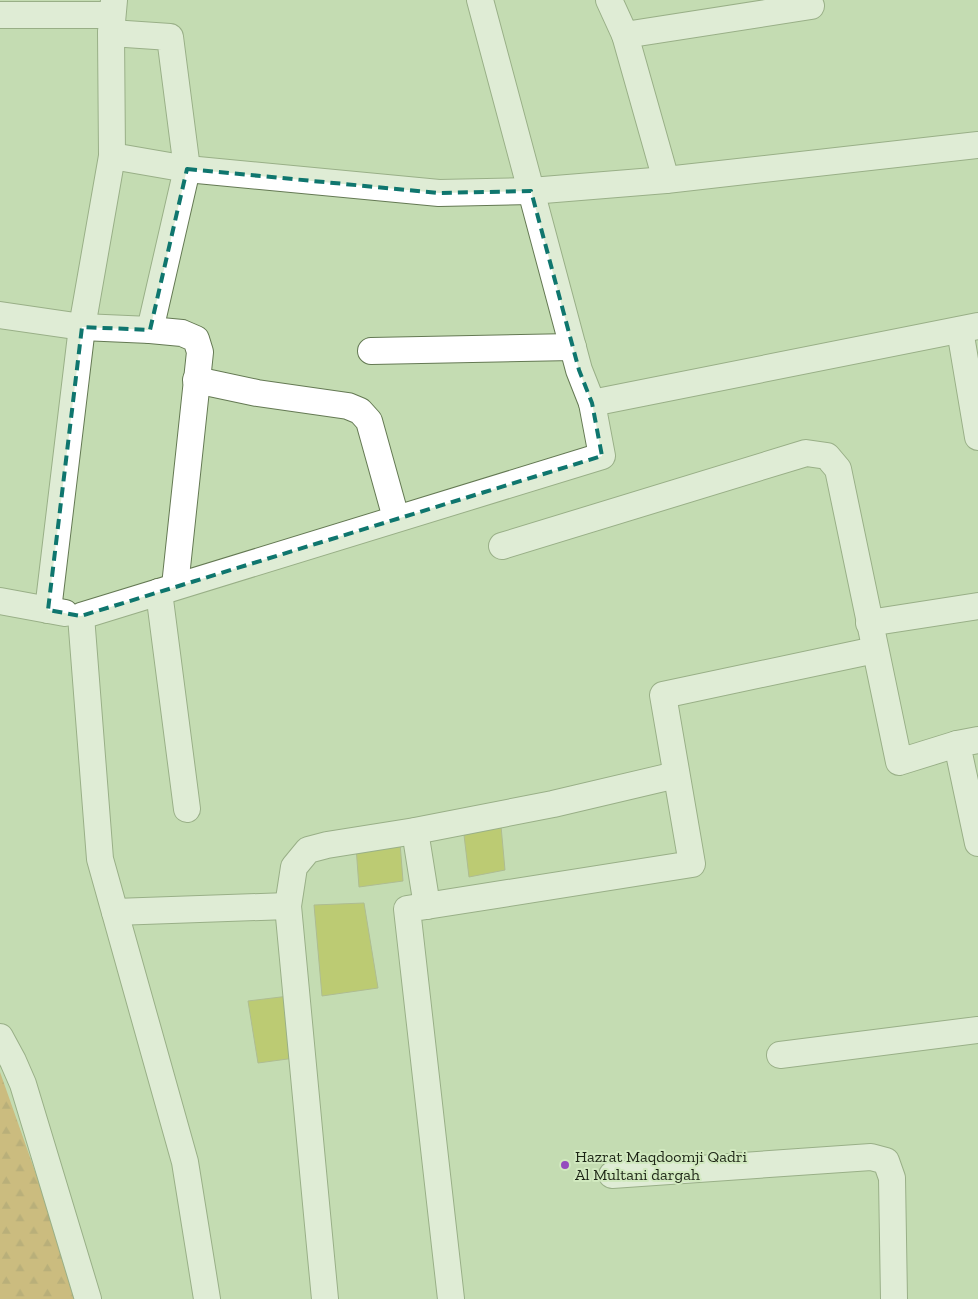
<svg xmlns="http://www.w3.org/2000/svg" width="978" height="1299" viewBox="0 0 978 1299" font-family="'Zilla Slab',serif">
  <style>
    .forest { fill: url(#forest-firs) }
    .building { fill: #b2b726; stroke: #929669 }
    .lines { fill: none; stroke-linecap: round; stroke-linejoin: round }
    .minor-casing { stroke: #647953; stroke-width: 28 }
    .minor { stroke: #fff; stroke-width: 26 }
    .marked { fill: none; stroke: #0f766e; stroke-width: 4; stroke-dasharray: 10 6; stroke-linejoin: round }
    .poi-dot { fill: #954cbe; stroke: #d1e9bf; stroke-width: 2 }
    .labels { text-anchor: middle; stroke-width: 4; stroke-linejoin: round; paint-order: stroke }
    .poi-label { font-size: 16px; fill: #1d2516; stroke: #d1e9bf; text-anchor: start }
  </style>
  <defs>
    <pattern id="forest-firs" width="22" height="20" patternUnits="userSpaceOnUse" patternTransform="scale(1.25)"><rect width="22" height="20" fill="#d29440"/><path d="M5 1l3.5 6h-7zM16 11l3.5 6h-7z" fill="#aa7935"/></pattern>
  </defs>
  <rect width="100%" height="100%" fill="#c4dcb2"/>
  <polygon class="forest" points="0,1072 80,1299 0,1299"/>
  <g class="building">
    <polygon points="501,826 505,870 469,877 464,835"/>
    <polygon points="400,843 403,881 359,887 356,847"/>
    <polygon points="364,903 378,988 322,996 314,905"/>
    <polygon points="289,996 295,1058 258,1063 248,1001"/>
  </g>
  <g class="lines">
    <g class="minor-casing">
      <g id="minor">
        <polyline points="480,0 579,370 592,403"/>
        <polyline points="609,0 625,35 666,180"/>
        <polyline points="0,15 112,15"/>
        <polyline points="625,35 811,6"/>
        <polyline points="112,156 187,169 439,193 531,191 666,180 978,145"/>
        <polyline points="0,315 82,327 150,330 187,169 170,37 111,33"/>
        <polyline points="150,330 182,333 196,339 200,352 175,586"/>
        <polyline points="960,330 978,437"/>
        <polyline points="371,351 573,347"/>
        <polyline points="196,380 257,393 348,406 360,411 369,421 396,518"/>
        <polyline points="502,546 806,453 827,456 838,469 899,762 957,744"/>
        <polyline points="159,592 187,809"/>
        <polyline points="0,601 65,613"/>
        <polyline points="48,610 82,327 112,156 111,33 114,0"/>
        <polyline points="869,623 978,606"/>
        <polyline points="978,740 957,744 978,843"/>
        <polyline points="415,831 427,906"/>
        <polyline points="115,912 288,906"/>
        <polyline points="0,1037 13,1061 23,1084 88,1299"/>
        <polyline points="780,1055 978,1030"/>
        <polyline points="612,1175 871,1157 886,1161 892,1178 894,1299"/>
        <polyline points="207,1299 185,1162 100,859 81,616 602,456 592,403 978,326"/>
        <polyline points="325,1299 288,906 294,867 308,850 327,845 415,831 553,804 676,775"/>
        <polyline points="451,1299 407,909 692,864 663,695 875,650"/>
      </g>
    </g>
    <use href="#minor" class="minor"/>
  </g>
  <path d="M0 0H978V1299H0ZM187 169 439 193 531 191 579 370 592 403 602 456 81 616 48 610 82 327 150 330Z" fill="#c4dcb2" fill-opacity=".55" fill-rule="evenodd"/>
  <path class="marked" d="M187 169 439 193 531 191 579 370 592 403 602 456 81 616 48 610 82 327 150 330Z"/>
  <circle class="poi-dot" cx="565" cy="1165" r="5"/>
  <g class="labels">
    <g class="poi-label">
      <text x="575" y="1162">Hazrat Maqdoomji Qadri<tspan x="575" dy="18">Al Multani dargah</tspan></text>
    </g>
  </g>
</svg>
